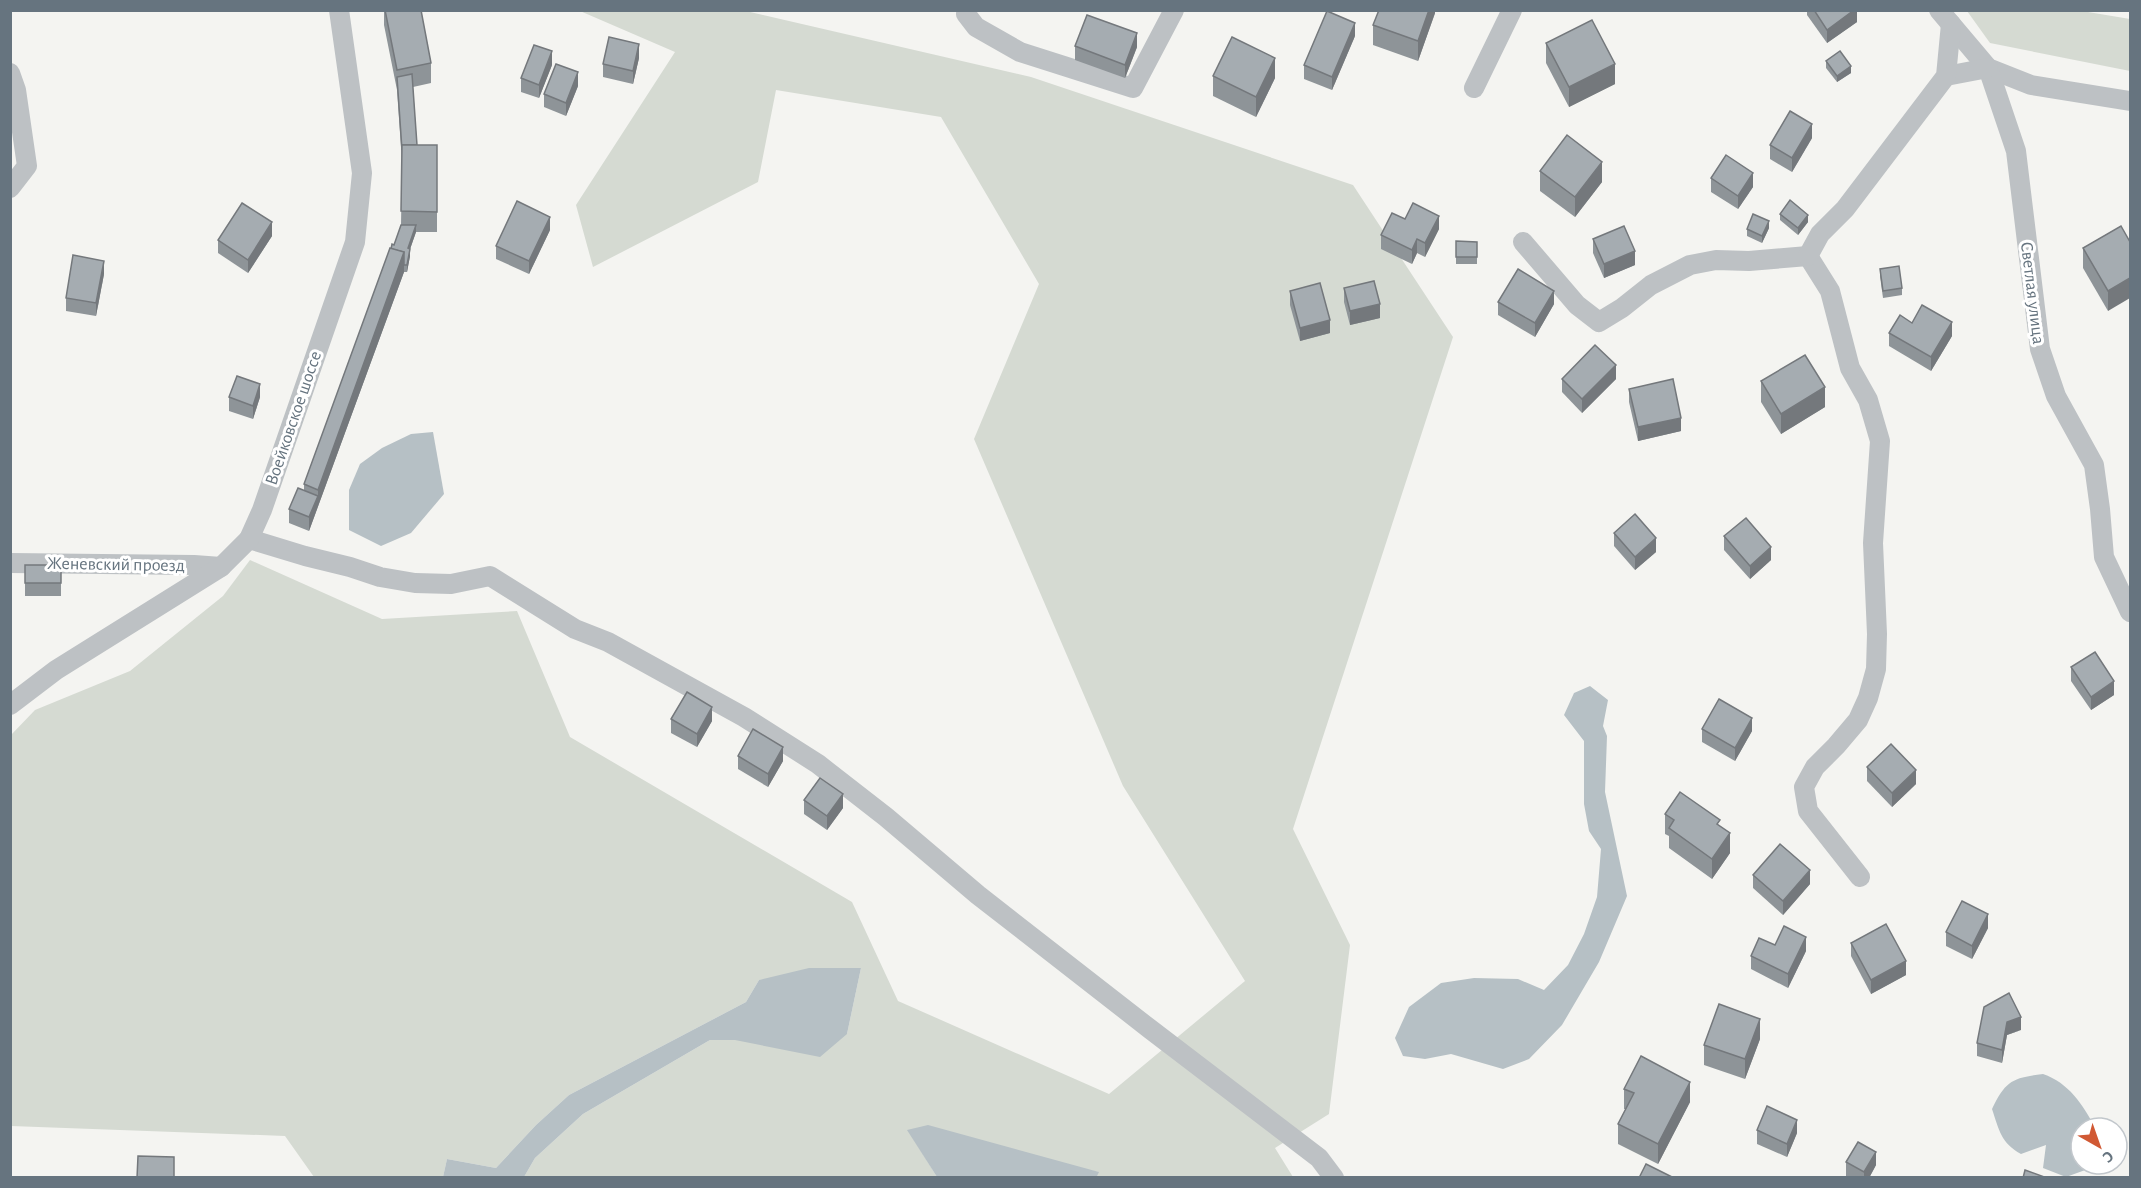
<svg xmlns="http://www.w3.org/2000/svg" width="2141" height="1188" viewBox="0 0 2141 1188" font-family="'Alegreya Sans',sans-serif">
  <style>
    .green { fill: #d5dad2 }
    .water { fill: #b6c0c5 }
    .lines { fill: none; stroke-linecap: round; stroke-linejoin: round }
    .minor { stroke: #bdc1c4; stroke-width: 20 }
    .wall { fill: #8e9498 }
    .shaded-wall { fill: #74787c }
    .building { fill: #a5acb1; stroke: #74787c; stroke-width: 1.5 }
    .labels { text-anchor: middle; stroke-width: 6; stroke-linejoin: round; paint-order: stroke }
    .street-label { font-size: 18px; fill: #66747f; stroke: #fff }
  </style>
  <rect width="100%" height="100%" fill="#f4f4f1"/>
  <g class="green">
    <polygon points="580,11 746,11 1031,77 1353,185 1453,337 1293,829 1350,945 1329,1114 1275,1148 1293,1177 1096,1177 1098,1172 908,1130 937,1177 524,1177 535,1158 583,1114 710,1040 847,1034 861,968 759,980 746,1002 569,1095 536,1125 496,1168 447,1159 443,1177 314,1177 285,1136 11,1126 11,735 35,710 130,671 223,596 250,560 382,619 517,611 570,737 852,902 898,1001 1109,1094 1245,981 1123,786 974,439 1039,284 941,117 776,90 758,182 593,267 576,205 675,52"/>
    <polygon points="1967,11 2082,11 2130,19 2130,71 1990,43"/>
  </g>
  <g class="water">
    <polygon points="433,432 444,494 411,533 381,546 349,530 349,490 360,464 382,448 411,434"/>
    <polygon points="1590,686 1608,700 1603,726 1607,736 1605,792 1627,896 1599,962 1562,1025 1529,1059 1503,1069 1451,1054 1425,1059 1403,1056 1395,1038 1409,1007 1441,983 1474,978 1518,979 1544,990 1568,965 1584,934 1597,897 1601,849 1589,831 1584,804 1584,741 1564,715 1574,693"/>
    <polygon points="809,968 861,968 847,1034 820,1057 735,1040 710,1040 583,1114 535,1158 524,1177 443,1177 447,1159 496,1168 536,1125 569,1095 746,1002 759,980"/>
    <path d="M2043 1074C2069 1083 2082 1104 2095 1127L2081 1128V1164H2093L2088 1169 2066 1177 2043 1168 2046 1145 2021 1154C2001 1143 1999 1130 1992 1109 2006 1080 2013 1078 2043 1074Z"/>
    <polygon points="928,1125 1099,1172 1096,1178 937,1177 907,1130"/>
  </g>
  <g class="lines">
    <g class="minor">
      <polyline points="967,10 966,14 976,27 1020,52 1133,88 1174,10"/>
      <polyline points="1939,10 1988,68 2031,85 2130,101"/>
      <polyline points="1988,68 2016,151 2040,349 2056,396 2094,465 2100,509 2104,557 2130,612"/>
      <polyline points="10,73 16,90 27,166 10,188"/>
      <polyline points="1946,76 1988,68"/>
      <polyline points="1474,88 1512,10"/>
      <polyline points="1523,242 1577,305 1599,322 1622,308 1651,285 1690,265 1716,260 1749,261 1808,256"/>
      <polyline points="1808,256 1830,291 1850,368 1868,400 1880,441 1873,543 1877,634 1876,669 1868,698 1858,720 1836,746 1815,767 1804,787 1808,811 1860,877"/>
      <polyline points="1808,256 1820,234 1845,209 1946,76 1951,24"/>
      <polyline points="249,539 305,556 350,567 380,577 415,583 451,584 490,576 575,629 608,642 744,717 818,764 886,817 978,895 1150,1029 1319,1158 1334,1178"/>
      <polyline points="10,563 194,565 221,567"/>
      <polyline points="10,705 56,670 221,567 249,539 262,510 355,242 362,173 339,10"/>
    </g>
  </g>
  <g class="wall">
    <polygon points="384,10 421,10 431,63 431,83 413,87 417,145 437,145 437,232 416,232 410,249 410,256 407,272 404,272 309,531 289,523 289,509 304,491 304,484 391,249 394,245 401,225 402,162 397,90 384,25"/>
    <polygon points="1435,10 1435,13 1418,61 1373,45 1373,25"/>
    <polygon points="1807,10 1857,10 1857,22 1827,43 1807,15"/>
    <polygon points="1355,36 1332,90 1304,79 1304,65"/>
    <polygon points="1546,43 1615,84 1569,107 1546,63"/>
    <polygon points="1075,46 1137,47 1125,78 1075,60"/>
    <polygon points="639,58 633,84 603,77 603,64"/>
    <polygon points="1826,61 1851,73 1837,82 1826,68"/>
    <polygon points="552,65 539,98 521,92 521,78"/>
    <polygon points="1213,76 1275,78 1256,117 1213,96"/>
    <polygon points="578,86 566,116 544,107 544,94"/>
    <polygon points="1812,138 1792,172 1770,159 1770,145"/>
    <polygon points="1540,171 1602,182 1575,217 1540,191"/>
    <polygon points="1711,178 1753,187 1738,209 1711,192"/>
    <polygon points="1780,214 1808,222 1798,235 1780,220"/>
    <polygon points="1405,219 1439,229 1425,257 1417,253 1412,264 1381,249 1381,235"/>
    <polygon points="2121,226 2108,311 2083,268 2083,248"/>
    <polygon points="1769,228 1762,243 1747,236 1747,229"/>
    <polygon points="550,230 529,274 496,259 496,246"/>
    <polygon points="272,236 248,273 218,253 218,240"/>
    <polygon points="1593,239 1635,265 1604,278 1593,253"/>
    <polygon points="1456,241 1477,242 1477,264 1456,264"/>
    <polygon points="1880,269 1902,288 1902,295 1883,298 1880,276"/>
    <polygon points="104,274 96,316 66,311 66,298"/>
    <polygon points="1344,288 1380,318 1350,325 1344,302"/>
    <polygon points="1290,291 1330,333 1300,341 1290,305"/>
    <polygon points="1498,302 1554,304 1535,337 1498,315"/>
    <polygon points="1912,323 1952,336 1931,371 1889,346 1889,333"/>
    <polygon points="1562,379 1616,379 1582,413 1562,392"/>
    <polygon points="1761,381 1825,407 1781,434 1761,402"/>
    <polygon points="1629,389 1681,431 1638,441 1629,402"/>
    <polygon points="229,397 260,397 253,419 229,411"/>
    <polygon points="1614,533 1656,552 1635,570 1614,546"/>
    <polygon points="1724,536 1771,560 1750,579 1724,550"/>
    <rect x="25" y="565" width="36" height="31"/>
    <polygon points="2071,667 2114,695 2091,710 2071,681"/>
    <polygon points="671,719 712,721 697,747 671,733"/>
    <polygon points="1702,729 1752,731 1735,761 1702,742"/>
    <polygon points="738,756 783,761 768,787 738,769"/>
    <polygon points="1867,767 1916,784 1892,807 1867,781"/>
    <polygon points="804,800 843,808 827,830 804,814"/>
    <polygon points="1665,814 1720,826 1730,853 1712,879 1669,848 1669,836 1665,834"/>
    <polygon points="1753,875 1810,884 1783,915 1753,888"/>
    <polygon points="1988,928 1972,959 1946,946 1946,932"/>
    <polygon points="1851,943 1906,975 1871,994 1851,956"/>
    <polygon points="1806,951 1788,988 1751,969 1751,956"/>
    <polygon points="2021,1030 2007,1035 2002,1063 1977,1056 1977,1043"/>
    <polygon points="1760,1039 1745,1079 1704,1065 1704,1045"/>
    <polygon points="1624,1089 1690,1102 1658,1164 1618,1144 1618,1124 1626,1109 1624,1109"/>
    <polygon points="1757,1130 1797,1133 1787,1157 1757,1144"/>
    <polygon points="1846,1162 1876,1165 1869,1178 1850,1178 1846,1176"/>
  </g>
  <g class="shaded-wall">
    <polygon points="1429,10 1435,10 1435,13 1418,61 1418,41"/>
    <polygon points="1854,10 1857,10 1857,22 1827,43 1827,30"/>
    <polygon points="1355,23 1355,36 1332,90 1332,77"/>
    <polygon points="1137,33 1137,47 1125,78 1125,65"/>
    <polygon points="639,44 639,58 633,84 633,71"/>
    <polygon points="552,51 552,65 539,98 539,85"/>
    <polygon points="1275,58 1275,78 1256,117 1256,97"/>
    <polygon points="1615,64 1615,84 1569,107 1569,87"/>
    <polygon points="1851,66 1851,73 1837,82 1837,76"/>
    <polygon points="578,72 578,86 566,116 566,103"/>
    <polygon points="1812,124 1812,138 1792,172 1792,158"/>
    <polygon points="1602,162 1602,182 1575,217 1575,197"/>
    <polygon points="1753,173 1753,187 1738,209 1738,196"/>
    <polygon points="1808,215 1808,222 1798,235 1798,228"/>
    <polygon points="1439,216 1439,229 1425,257 1425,243"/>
    <polygon points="550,217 550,230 529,274 529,261"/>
    <polygon points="1769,221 1769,228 1762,243 1762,236"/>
    <polygon points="272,222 272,236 248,273 248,260"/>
    <polygon points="416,225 416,232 408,255 408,248"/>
    <polygon points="1417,239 1417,253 1412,264 1412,250"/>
    <polygon points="410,249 410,256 407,272 407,265"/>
    <polygon points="1635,251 1635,265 1604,278 1604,264"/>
    <polygon points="404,252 404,272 309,531 309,517 318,496 318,490"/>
    <polygon points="104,261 104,274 96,316 96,303"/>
    <polygon points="2130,278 2130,298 2108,311 2108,291"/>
    <polygon points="1554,291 1554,304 1535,337 1535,323"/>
    <polygon points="1380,304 1380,318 1350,325 1350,311"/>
    <polygon points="1330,320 1330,333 1300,341 1300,328"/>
    <polygon points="1952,322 1952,336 1931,371 1931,357"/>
    <polygon points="1616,365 1616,379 1582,413 1582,399"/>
    <polygon points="260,384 260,397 253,419 253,406"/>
    <polygon points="1825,387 1825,407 1781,434 1781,414"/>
    <polygon points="1681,418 1681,431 1638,441 1638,427"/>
    <polygon points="1656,538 1656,552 1635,570 1635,557"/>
    <polygon points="1771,547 1771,560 1750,579 1750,566"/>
    <polygon points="2114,681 2114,695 2091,710 2091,697"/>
    <polygon points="712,707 712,721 697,747 697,734"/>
    <polygon points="1752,718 1752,731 1735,761 1735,748"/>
    <polygon points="783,747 783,761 768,787 768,774"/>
    <polygon points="1916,770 1916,784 1892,807 1892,793"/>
    <polygon points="843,794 843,808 827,830 827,816"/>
    <polygon points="1730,833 1730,853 1712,879 1712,859"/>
    <polygon points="1810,870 1810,884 1783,915 1783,901"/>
    <polygon points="1988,914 1988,928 1972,959 1972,946"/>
    <polygon points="1806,937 1806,951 1788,988 1788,974"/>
    <polygon points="1906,961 1906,975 1871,994 1871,980"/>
    <polygon points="2021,1017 2021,1030 2007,1035 2002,1063 2002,1050 2007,1022"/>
    <polygon points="1760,1019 1760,1039 1745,1079 1745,1059"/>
    <polygon points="1690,1082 1690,1102 1658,1164 1658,1144"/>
    <polygon points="1797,1120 1797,1133 1787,1157 1787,1144"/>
    <polygon points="1876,1152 1876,1165 1869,1178 1864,1178 1864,1172"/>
  </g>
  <g class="building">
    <polygon points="385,10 421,10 431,63 397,70"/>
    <polygon points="1379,10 1429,10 1418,41 1373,25"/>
    <polygon points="1814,10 1854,10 1827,30"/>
    <polygon points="1327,11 1355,23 1332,77 1304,65"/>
    <polygon points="1087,15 1137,33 1125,65 1075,46"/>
    <polygon points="1592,20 1615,64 1569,87 1546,43"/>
    <polygon points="609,37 639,44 633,71 603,64"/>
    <polygon points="1232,37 1275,58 1256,97 1213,76"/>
    <polygon points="534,45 552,51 539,85 521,78"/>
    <polygon points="1840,51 1851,66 1837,76 1826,61"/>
    <polygon points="556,64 578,72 566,103 544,94"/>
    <polygon points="412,74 417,145 402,145 402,150 397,77"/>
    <polygon points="1790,111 1812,124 1792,158 1770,145"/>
    <polygon points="1567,135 1602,162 1575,197 1540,171"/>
    <polygon points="402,145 437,145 437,212 401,211"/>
    <polygon points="1726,155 1753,173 1738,196 1711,178"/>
    <polygon points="1790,200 1808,215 1798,228 1780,214"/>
    <polygon points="517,201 550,217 529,261 496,246"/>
    <polygon points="242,203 272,222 248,260 218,240"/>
    <polygon points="1413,203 1439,216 1425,243 1417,239 1412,250 1381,235 1392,213 1405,219"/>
    <polygon points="1753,214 1769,221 1762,236 1747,229"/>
    <polygon points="401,225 416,225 408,248 410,249 407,265 404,265 404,252 391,249 392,244 394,245"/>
    <polygon points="1624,226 1635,251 1604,264 1593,239"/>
    <polygon points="2121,226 2130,242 2130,278 2108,291 2083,248"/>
    <polygon points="1456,241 1477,242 1477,257 1456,257"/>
    <polygon points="390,248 404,252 318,490 304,484"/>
    <polygon points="73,255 104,261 96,303 66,298"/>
    <polygon points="1899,266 1902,288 1883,291 1880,269"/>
    <polygon points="1518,269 1554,291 1535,323 1498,302"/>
    <polygon points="1374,281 1380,304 1350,311 1344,288"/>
    <polygon points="1320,283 1330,320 1300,328 1290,291"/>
    <polygon points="1922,305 1952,322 1931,357 1889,333 1900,315 1912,323"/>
    <polygon points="1595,345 1616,365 1582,399 1562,379"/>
    <polygon points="1805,355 1825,387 1781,414 1761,381"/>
    <polygon points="237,376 260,384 253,406 229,397"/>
    <polygon points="1673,379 1681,418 1638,427 1629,389"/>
    <polygon points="298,488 318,496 309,517 289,509"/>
    <polygon points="1635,514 1656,538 1635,557 1614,533"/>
    <polygon points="1746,518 1771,547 1750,566 1724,536"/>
    <rect x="25" y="565" width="36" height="18"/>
    <polygon points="2095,652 2114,681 2091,697 2071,667"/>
    <polygon points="687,692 712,707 697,734 671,719"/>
    <polygon points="1719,699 1752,718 1735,748 1702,729"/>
    <polygon points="753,729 783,747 768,774 738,756"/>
    <polygon points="1891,744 1916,770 1892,793 1867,767"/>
    <polygon points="820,778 843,794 827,816 804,800"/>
    <polygon points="1680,792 1720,820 1717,824 1730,833 1712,859 1669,828 1674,820 1665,814"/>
    <polygon points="1780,844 1810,870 1783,901 1753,875"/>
    <polygon points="1962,901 1988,914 1972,946 1946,932"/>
    <polygon points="1886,924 1906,961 1871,980 1851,943"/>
    <polygon points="1784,926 1806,937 1788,974 1751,956 1759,938 1775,945"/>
    <polygon points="2009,993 2021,1017 2007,1022 2002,1050 1977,1043 1984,1007"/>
    <polygon points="1719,1004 1760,1019 1745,1059 1704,1045"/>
    <polygon points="1641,1056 1690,1082 1658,1144 1618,1124 1634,1093 1624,1089"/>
    <polygon points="1767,1106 1797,1120 1787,1144 1757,1130"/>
    <polygon points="1858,1142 1876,1152 1864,1172 1846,1162"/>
    <polygon points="138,1156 174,1157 174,1178 137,1178"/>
    <polygon points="1646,1164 1674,1178 1639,1178"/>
    <polygon points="2025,1170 2047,1178 2023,1178"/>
  </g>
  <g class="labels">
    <g class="street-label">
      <text transform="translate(2033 293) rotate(83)" y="6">Светлая улица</text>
      <text transform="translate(293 418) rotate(-71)" y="6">Воейковское шоссе</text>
      <text transform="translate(116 564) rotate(1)" y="6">Женевский проезд</text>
    </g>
  </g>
  <rect width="2141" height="1188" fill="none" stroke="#66747f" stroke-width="24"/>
  <g transform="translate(2099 1146) rotate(140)"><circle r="28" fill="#ffffff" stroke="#c2c7cc" stroke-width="1.5"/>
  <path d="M0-4.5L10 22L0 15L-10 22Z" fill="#d15934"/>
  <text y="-9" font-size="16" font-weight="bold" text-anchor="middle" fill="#66747f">С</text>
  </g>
</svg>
